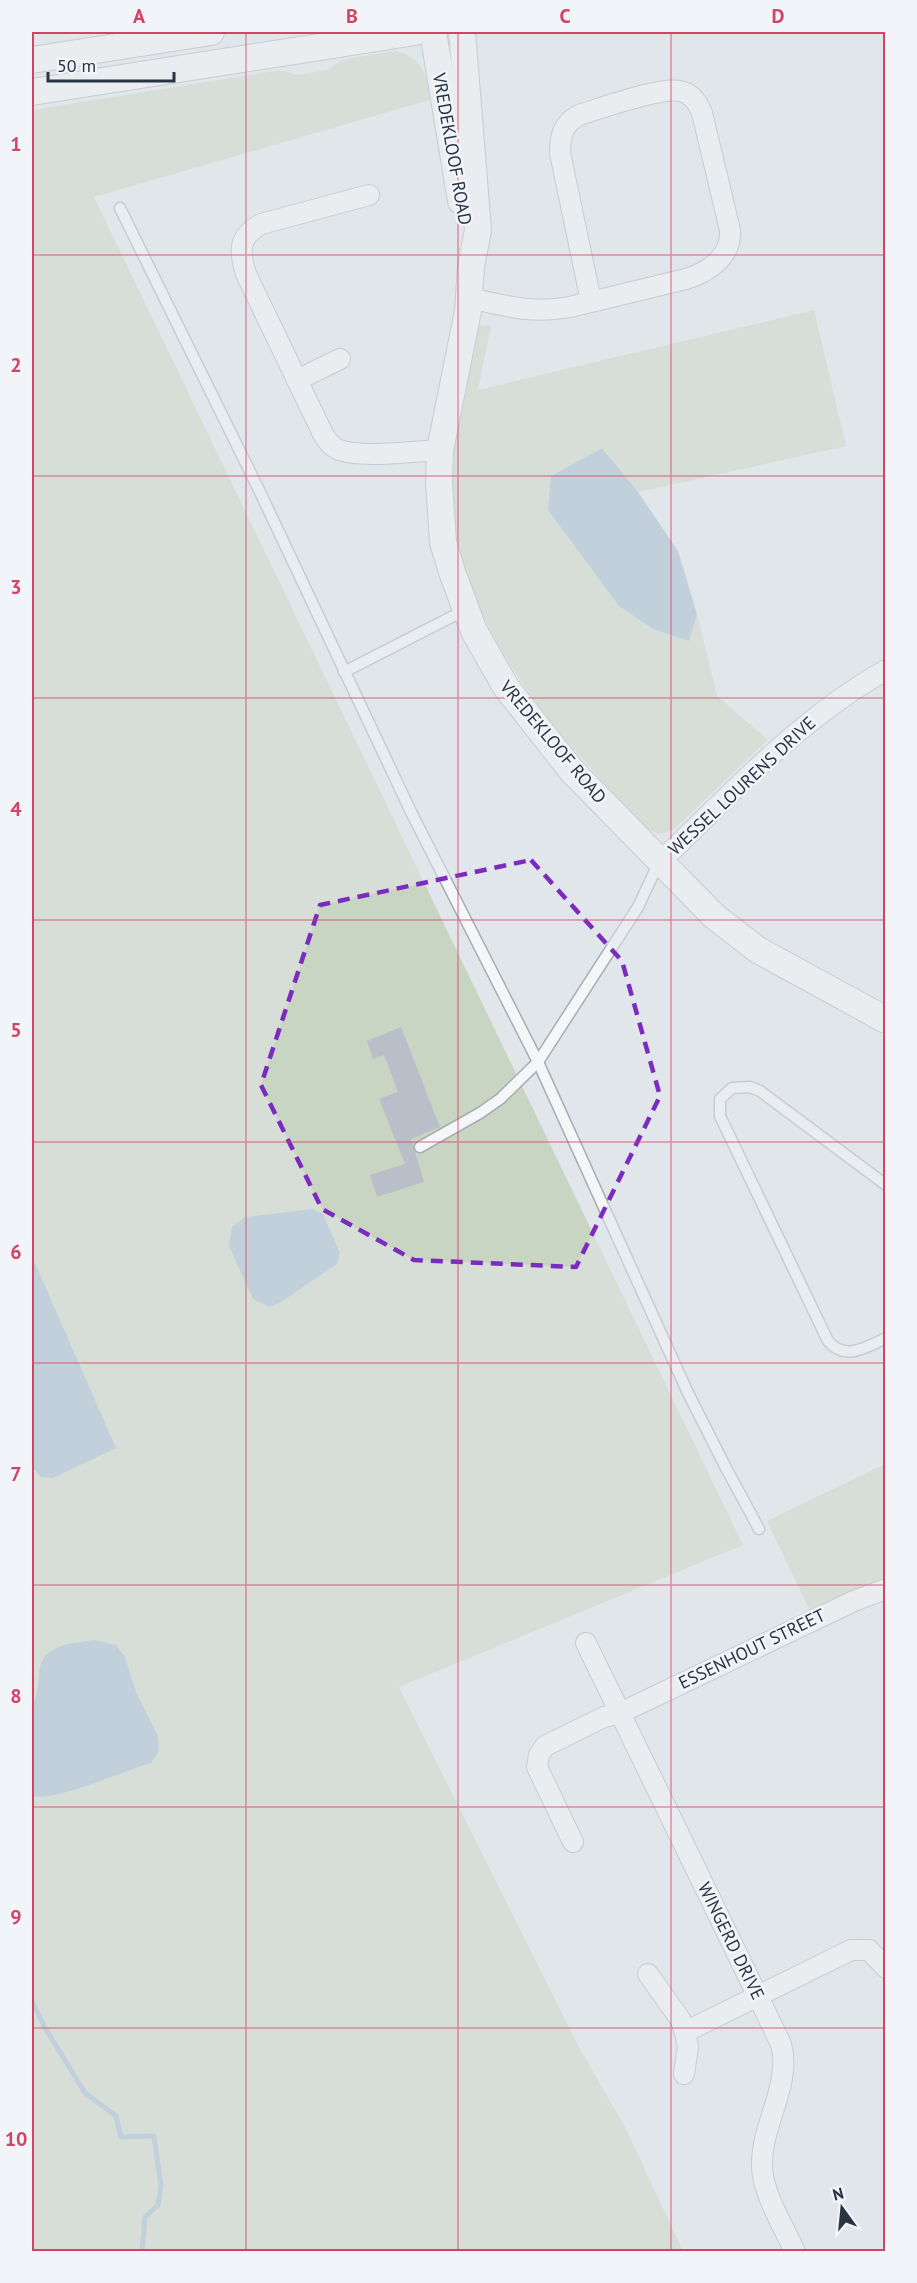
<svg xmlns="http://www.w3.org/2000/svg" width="917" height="2283" viewBox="0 0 917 2283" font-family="'PT Sans',sans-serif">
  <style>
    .green { fill: #c8d5c2 }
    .water { fill: #9cb6cb }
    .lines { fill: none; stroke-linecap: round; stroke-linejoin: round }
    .stream { stroke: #9cb6cb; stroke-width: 5 }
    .building { fill: #b8bfc8 }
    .service-casing { stroke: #a6adb5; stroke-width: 13 }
    .minor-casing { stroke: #a6adb5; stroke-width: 22 }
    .tertiary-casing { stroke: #a6adb5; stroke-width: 28 }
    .service { stroke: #f4f6f8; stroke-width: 10 }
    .minor { stroke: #f4f6f8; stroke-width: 20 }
    .tertiary { stroke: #f4f6f8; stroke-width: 26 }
    .marked { fill: none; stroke: #7b2cbf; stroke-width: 4.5; stroke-dasharray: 12 8; stroke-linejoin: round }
    .grid { fill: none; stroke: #d24364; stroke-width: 1.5; stroke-opacity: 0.55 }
    .labels { text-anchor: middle; stroke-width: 5; stroke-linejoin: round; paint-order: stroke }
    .street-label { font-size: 18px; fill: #293443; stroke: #f1f4f8 }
    .neatline { fill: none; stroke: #d24364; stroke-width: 2 }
    .grid-label { font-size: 20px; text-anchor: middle; font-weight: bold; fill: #d24364 }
  </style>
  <rect width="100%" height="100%" fill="#e1e6ea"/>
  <g class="green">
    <path d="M393 51C421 54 426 75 433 99L94 197 743 1545 399 1687 580 2049 625 2127 683 2251 32 2252V110L281 70 296 75 328 70 341 60Z"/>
    <path d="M814 310 846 446 638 492 602 448 688 641 697 614 717 696 768 740 674 829C662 836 655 834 644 826 547 723 442 611 452 458 455 413 469 369 479 325L491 326 478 390Z"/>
    <polygon points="885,1464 885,1581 811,1613 767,1521"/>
  </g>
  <g class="water">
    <polygon points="602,448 638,492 678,551 697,614 689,641 653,629 619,606 548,510 551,476"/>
    <polygon points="312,1209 323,1214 340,1253 337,1264 281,1302 270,1307 253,1299 229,1246 232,1227 245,1217"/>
    <polygon points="32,1262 35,1263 116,1448 53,1478 41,1477 32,1467"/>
    <path d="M94 1640 116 1645 125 1657 136 1692 158 1736 159 1751 151 1763C126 1770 52 1803 32 1796V1707C37 1696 38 1687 39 1674 41 1643 71 1644 94 1640Z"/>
  </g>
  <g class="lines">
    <polyline class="stream" points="32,2001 44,2026 85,2093 116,2116 121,2137 154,2136 161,2186 158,2205 145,2217 142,2252"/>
  </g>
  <polygon class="building" points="401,1027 440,1127 411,1139 424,1182 377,1197 370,1175 405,1164 379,1099 398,1092 384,1055 373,1059 367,1041"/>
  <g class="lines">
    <g class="service-casing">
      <g id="service">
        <polyline points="120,208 259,490 412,814 538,1062 688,1393 726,1468 759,1529"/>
        <polyline points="344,672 465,610"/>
        <polyline points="420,1147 480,1113 500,1099 538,1062 638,907 659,862"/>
        <path d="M886 1185 760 1091 750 1087 732 1088 720 1099V1116L828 1341C845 1361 865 1348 886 1338"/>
      </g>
    </g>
    <g class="minor-casing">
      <g id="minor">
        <path d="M369 195 261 224C238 237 239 251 246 274L324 436C328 442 331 446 337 449 359 459 415 451 440 450"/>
        <path d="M470 298C506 306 532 314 570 307L686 279C709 272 732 256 730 230L702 113C698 103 692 93 680 91 659 87 602 108 579 115 563 124 560 135 560 153L591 301"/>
        <polyline points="297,380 340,359"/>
        <path d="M660 862C731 794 799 719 886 670"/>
        <path d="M586 1643 781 2044C792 2085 761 2124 762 2166 762 2192 784 2227 795 2252"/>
        <polyline points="573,1842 537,1767 539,1755 545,1746 604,1717 620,1713 854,1601 886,1589"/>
        <polyline points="648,1974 680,2019 685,2032 851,1950 869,1950 886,1968"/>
        <polyline points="684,2074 688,2047 685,2032"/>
      </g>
    </g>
    <g class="tertiary-casing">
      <g id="tertiary">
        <polyline points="433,32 461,201"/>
        <polyline points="462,32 478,230 471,266 468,311 440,450 439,483 443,542 452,572 474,631 506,687 572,771 714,916 758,950 886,1020"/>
        <polyline points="32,60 211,32"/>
        <polyline points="32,92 415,32"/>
      </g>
    </g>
    <use href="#service" class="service"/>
    <use href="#minor" class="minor"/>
    <use href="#tertiary" class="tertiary"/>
  </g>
  <path d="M0 0H917V2283H0ZM531 860 622 961 660 1096 576 1267 414 1260 322 1209 261 1085 320 905Z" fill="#e1e6ea" fill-opacity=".55" fill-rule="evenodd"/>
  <path class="marked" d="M531 860 622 961 660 1096 576 1267 414 1260 322 1209 261 1085 320 905Z"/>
  <path class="grid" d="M246 32V2252M458 32V2252M671 32V2252M32 255H886M32 476H886M32 698H886M32 920H886M32 1142H886M32 1363H886M32 1585H886M32 1807H886M32 2028H886"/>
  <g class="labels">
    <g class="street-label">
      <text transform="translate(452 149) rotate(80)" y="6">VREDEKLOOF ROAD</text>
      <text transform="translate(553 742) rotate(50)" y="6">VREDEKLOOF ROAD</text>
      <text transform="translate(742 786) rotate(-43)" y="6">WESSEL LOURENS DRIVE</text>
      <text transform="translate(752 1649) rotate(-26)" y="6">ESSENHOUT STREET</text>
      <text transform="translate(731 1941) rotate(64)" y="6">WINGERD DRIVE</text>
    </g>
  </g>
  <rect width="917" height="2283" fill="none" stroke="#f1f4f8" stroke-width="66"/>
  <g transform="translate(842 2208) rotate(345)" stroke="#f1f4f8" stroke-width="4.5" paint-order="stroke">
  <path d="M0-4.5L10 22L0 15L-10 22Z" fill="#293443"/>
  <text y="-9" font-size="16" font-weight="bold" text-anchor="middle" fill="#293443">N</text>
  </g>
  <path d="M48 72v9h126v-9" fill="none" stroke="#293443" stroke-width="3"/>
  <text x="57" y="72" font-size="18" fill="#293443" stroke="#f1f4f8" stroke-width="4.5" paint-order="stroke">50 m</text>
  <rect x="33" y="33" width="851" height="2217" class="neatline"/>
  <g class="grid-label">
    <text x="139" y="23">A</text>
    <text x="352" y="23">B</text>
    <text x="565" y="23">C</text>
    <text x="778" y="23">D</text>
    <text x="16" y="151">1</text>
    <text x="16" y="372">2</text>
    <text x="16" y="594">3</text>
    <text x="16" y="816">4</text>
    <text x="16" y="1037">5</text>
    <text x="16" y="1259">6</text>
    <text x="16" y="1481">7</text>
    <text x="16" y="1703">8</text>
    <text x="16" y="1924">9</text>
    <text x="16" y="2146">10</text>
  </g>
</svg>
